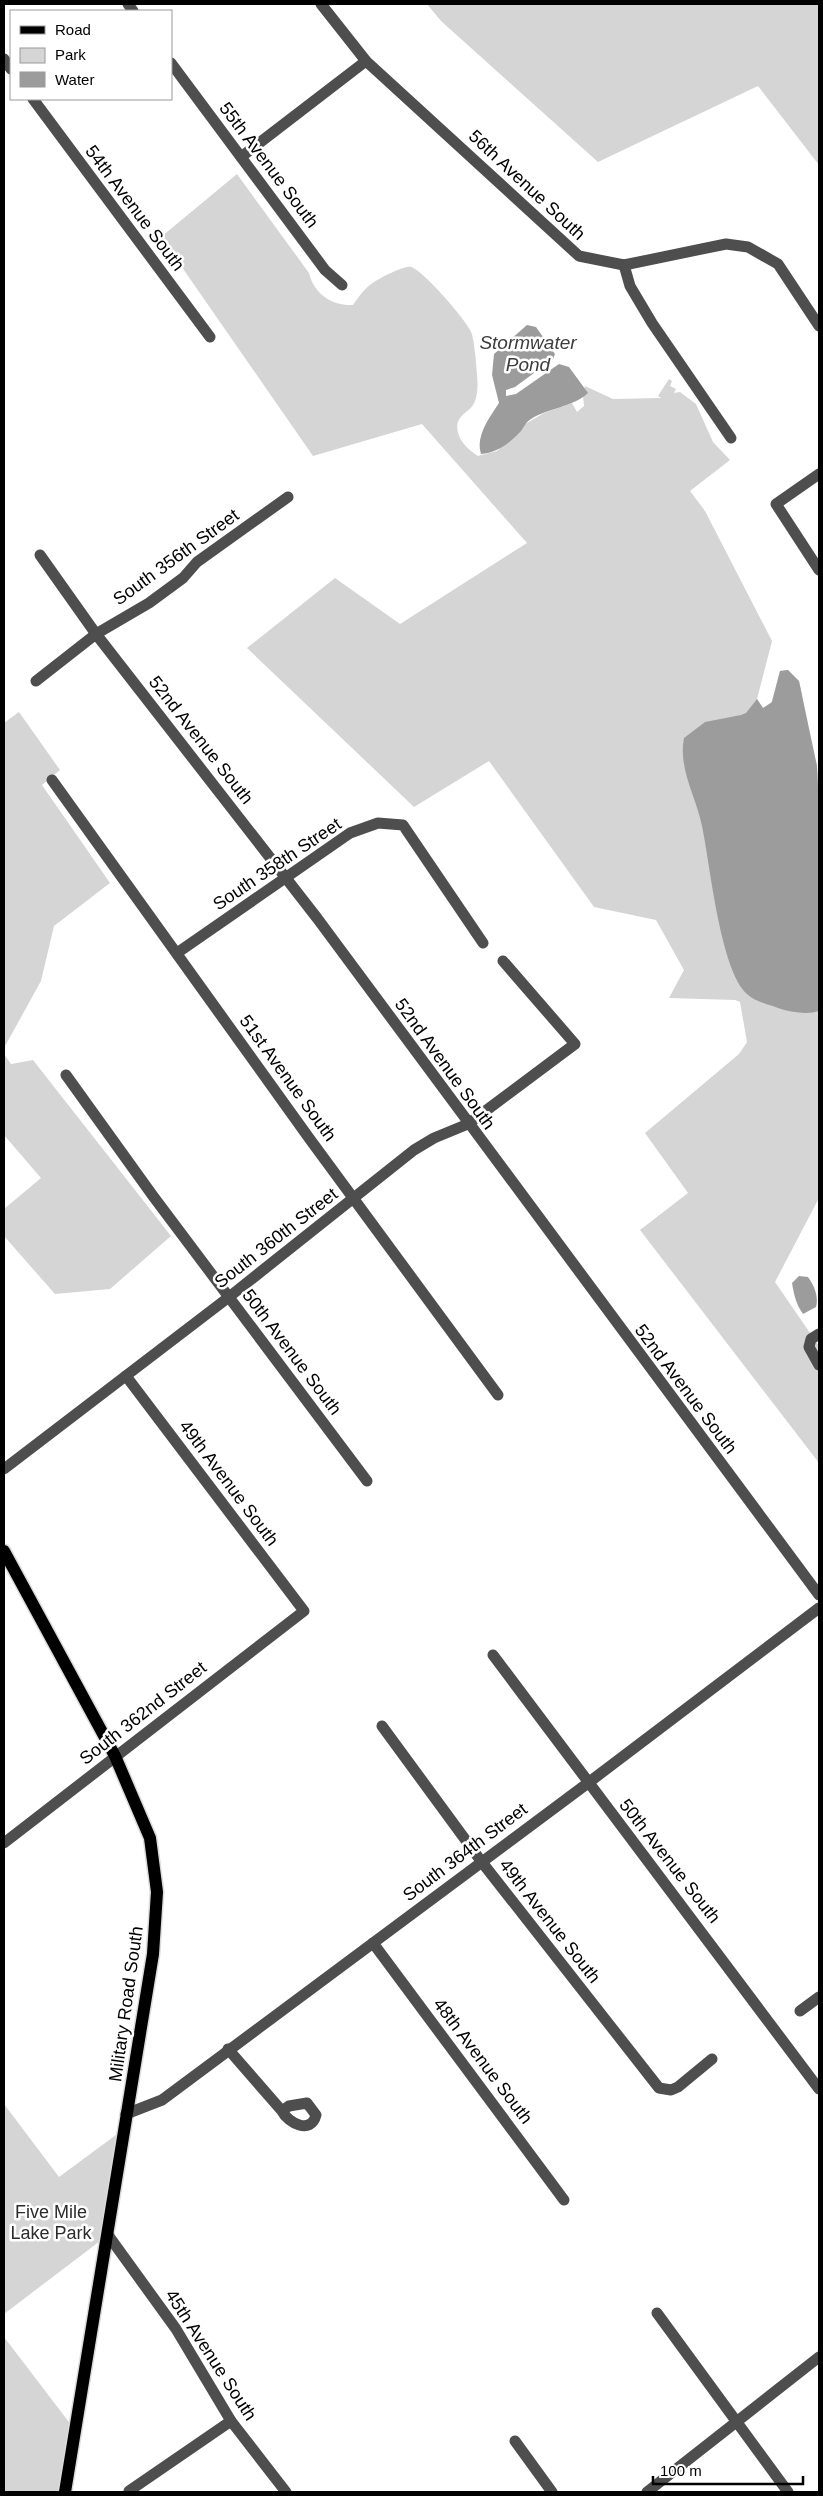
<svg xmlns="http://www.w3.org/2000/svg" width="823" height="2496" viewBox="0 0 823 2496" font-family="Helvetica,sans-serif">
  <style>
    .green { fill: #d5d5d5 }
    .water { fill: #9c9c9c }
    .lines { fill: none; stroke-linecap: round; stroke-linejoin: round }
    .major-casing { stroke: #dbdbdb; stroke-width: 15 }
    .minor { stroke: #4e4e4e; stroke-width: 11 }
    .major { stroke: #000; stroke-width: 12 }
    .labels { text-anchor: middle; stroke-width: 5; stroke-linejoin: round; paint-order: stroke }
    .street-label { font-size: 18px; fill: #000; stroke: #fff }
    .park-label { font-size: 18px; fill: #2c2c2c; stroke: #fff }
    .water-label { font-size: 19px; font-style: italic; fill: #3d3d3d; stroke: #fff }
  </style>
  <rect width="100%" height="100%" fill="#fff"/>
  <g class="green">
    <polygon points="427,4 819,4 819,165 758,86 598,162 441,21"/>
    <path d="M237 174 309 273C314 294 332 306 353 305 358 298 363 290 370 285 376 280 404 265 411 267 422 269 470 324 472 334 475 347 476 362 477 375 478 384 478 397 473 405 467 414 454 416 458 433 461 443 469 450 478 456L497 451 527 423 544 413 572 403 577 412 584 406 583 395 585 386 613 399 661 398 658 396 669 379 672 381 670 386 676 389 674 393 680 392 696 404 713 442 730 460 690 491 705 511 772 641 757 699 763 708 771 704 780 671 788 670 799 681 802 694 803 711 817 766 819 808V1198L775 1282 819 1346V1463L640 1230 688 1193 645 1133 739 1054 747 1042 740 1002 735 1000 669 998 684 970 656 920 594 907 489 761 414 807 247 648 335 578 400 624 527 543 422 424 313 456 161 237Z"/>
    <polygon points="19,712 60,770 42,785 110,883 54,926 41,981 4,1048 4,723"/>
    <polygon points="4,1054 11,1064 33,1060 171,1236 110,1289 55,1294 4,1236 4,1209 41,1178 4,1135"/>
    <polygon points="4,2104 59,2177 124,2129 108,2235 4,2314"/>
    <polygon points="4,2337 75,2430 65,2492 4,2492"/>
  </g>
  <g class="water">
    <path d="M527 325 536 327 555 354 553 359 515 387 506 390V396L516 394 559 364 569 367 588 393C573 407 548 408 531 419 526 422 524 427 521 431 510 443 497 453 481 454 475 436 490 417 499 403L492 375 494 354Z"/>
    <path d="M788 670 799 681 817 766 819 808V1011C807 1015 790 1012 778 1008 768 1004 755 1002 747 994 720 970 710 863 702 826 696 796 678 769 684 738L705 722 741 715 746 713 757 699 763 708 772 702 780 671Z"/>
    <path d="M799 1276 808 1277C814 1285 819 1297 816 1307L803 1314C796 1304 794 1295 792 1283Z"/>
  </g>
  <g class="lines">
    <g class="major-casing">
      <polyline id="major" points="4,1551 115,1756 150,1838 157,1892 153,1954 65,2492"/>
    </g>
    <g class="minor">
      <polyline points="128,4 133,11"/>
      <polyline points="321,4 366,61 579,256 624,265 726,244 748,247 778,264 819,326"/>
      <polyline points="4,59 11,69"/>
      <polyline points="171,63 325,270 342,285"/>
      <polyline points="33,99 210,337"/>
      <polyline points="241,157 366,61"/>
      <polyline points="624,265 630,286 652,323 731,438"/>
      <polyline points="819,474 776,504 819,570"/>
      <polyline points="40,555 96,634 317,918 819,1595"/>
      <polyline points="36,681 96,634 149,603 183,578 197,562 288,497"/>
      <polyline points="52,780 309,1138 498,1395"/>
      <polyline points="177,953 350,833 378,823 403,825 483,943"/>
      <polyline points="66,1075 153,1196 367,1481"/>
      <polyline points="819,1334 811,1339 809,1347 819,1365"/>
      <polyline points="4,1469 229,1297 414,1150 434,1138 468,1124 575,1044 503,961"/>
      <polyline points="493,1655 819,2089"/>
      <polyline points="382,1726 481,1861 659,2088 671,2090 678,2087 712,2059"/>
      <polyline points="4,1843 304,1611 126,1376"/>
      <polyline points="373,1943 564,2200"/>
      <polyline points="800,2011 819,1997"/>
      <path d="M228 2049 282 2111 289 2106 307 2103 316 2115C311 2135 288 2123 282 2111"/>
      <polyline points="126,2114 162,2100 588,1783 819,1608"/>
      <polyline points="108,2235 176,2329 231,2421 286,2492"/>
      <polyline points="657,2313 788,2492"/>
      <polyline points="515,2441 552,2492"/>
      <polyline points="129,2491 231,2421"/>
      <polyline points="647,2492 819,2357"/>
    </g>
    <use href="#major" class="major"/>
  </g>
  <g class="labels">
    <g class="street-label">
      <text transform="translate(269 165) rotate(53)" y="6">55th Avenue South</text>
      <text transform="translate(527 185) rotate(43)" y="6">56th Avenue South</text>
      <text transform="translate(135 208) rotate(53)" y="6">54th Avenue South</text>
      <text transform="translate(176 557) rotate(-36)" y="6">South 356th Street</text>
      <text transform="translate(201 740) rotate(52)" y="6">52nd Avenue South</text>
      <text transform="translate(277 864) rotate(-34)" y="6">South 358th Street</text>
      <text transform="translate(445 1064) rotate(54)" y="6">52nd Avenue South</text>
      <text transform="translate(288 1078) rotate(54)" y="6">51st Avenue South</text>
      <text transform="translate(276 1238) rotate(-38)" y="6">South 360th Street</text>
      <text transform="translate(292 1352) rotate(53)" y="6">50th Avenue South</text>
      <text transform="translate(686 1389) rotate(53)" y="6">52nd Avenue South</text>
      <text transform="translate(229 1483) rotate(53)" y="6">49th Avenue South</text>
      <text transform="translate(143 1713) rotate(-38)" y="6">South 362nd Street</text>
      <text transform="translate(465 1852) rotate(-37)" y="6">South 364th Street</text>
      <text transform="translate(670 1861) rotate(52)" y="6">50th Avenue South</text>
      <text transform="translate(550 1921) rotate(52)" y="6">49th Avenue South</text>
      <text transform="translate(126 2004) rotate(-82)" y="6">Military Road South</text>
      <text transform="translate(483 2061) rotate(53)" y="6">48th Avenue South</text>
      <text transform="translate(211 2355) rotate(57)" y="6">45th Avenue South</text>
    </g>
    <g class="park-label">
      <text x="51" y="2218">Five Mile<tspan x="51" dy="21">Lake Park</tspan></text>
    </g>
    <g class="water-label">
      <text x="528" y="349">Stormwater<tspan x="528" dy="22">Pond</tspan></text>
    </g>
  </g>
  <rect width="823" height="2496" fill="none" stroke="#000000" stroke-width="10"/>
  <rect x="10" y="10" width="162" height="90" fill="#ffffff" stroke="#999999"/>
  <rect x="20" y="26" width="25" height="8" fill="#000000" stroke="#999999"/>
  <text x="55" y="35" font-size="15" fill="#000000">Road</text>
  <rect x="20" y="48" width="25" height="15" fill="#d5d5d5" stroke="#999999"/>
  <text x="55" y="60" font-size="15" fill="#000000">Park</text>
  <rect x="20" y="72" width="25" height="15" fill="#9c9c9c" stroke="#999999"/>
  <text x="55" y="85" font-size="15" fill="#000000">Water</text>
  <path d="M653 2476v8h150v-8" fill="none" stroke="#000000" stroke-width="2.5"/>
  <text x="660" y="2476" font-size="15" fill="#000000" stroke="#ffffff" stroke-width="4" paint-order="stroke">100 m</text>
</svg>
